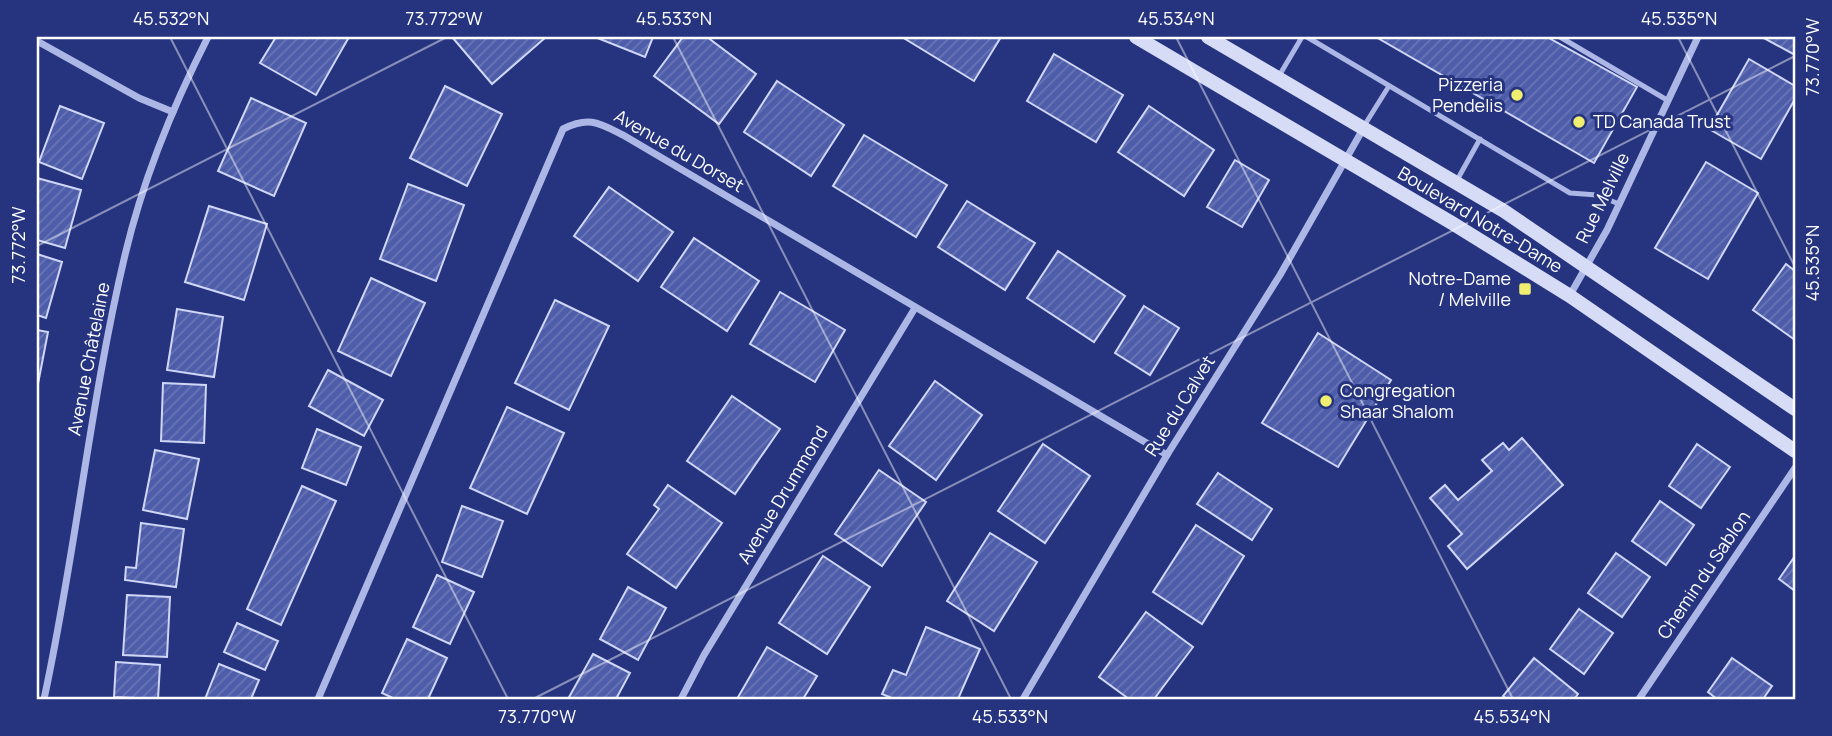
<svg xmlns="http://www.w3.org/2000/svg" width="1832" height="736" viewBox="0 0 1832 736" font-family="Manrope,sans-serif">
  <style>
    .building { fill: url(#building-hatch); stroke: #d0d6f5; stroke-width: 2 }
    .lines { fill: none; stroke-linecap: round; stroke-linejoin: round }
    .lane { stroke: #adb7e6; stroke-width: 5 }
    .street { stroke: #adb7e6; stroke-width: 7 }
    .secondary { stroke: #d6dbf6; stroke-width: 14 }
    .ticks { fill: none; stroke: #fff; stroke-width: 2; stroke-opacity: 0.45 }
    .poi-dot { fill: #efee71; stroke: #263480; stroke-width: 2.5 }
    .labels { text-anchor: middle; stroke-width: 6; stroke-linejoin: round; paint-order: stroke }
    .poi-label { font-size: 18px; fill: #fff; stroke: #263480; text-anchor: end }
    .street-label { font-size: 18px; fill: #fff; stroke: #263480 }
    .neatline { fill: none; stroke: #fff; stroke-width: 2.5 }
    .ticks-label { font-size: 18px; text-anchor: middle; fill: #fff }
  </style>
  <defs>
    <pattern id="building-hatch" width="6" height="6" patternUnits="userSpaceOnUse" patternTransform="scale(1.75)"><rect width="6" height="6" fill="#4e5da9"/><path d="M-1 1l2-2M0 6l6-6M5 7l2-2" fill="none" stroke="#6975b6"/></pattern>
  </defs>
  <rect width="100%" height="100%" fill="#263480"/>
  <g class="building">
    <polygon points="276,37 349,37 316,95 260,63"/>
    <polygon points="452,37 546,37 492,84"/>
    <polygon points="595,37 653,37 645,57"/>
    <polygon points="683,37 707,37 756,74 719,124 654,76"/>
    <polygon points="902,37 1001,37 974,81"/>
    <polygon points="1376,37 1547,37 1637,87 1594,163"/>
    <polygon points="1762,37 1795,37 1795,55"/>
    <polygon points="1054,54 1123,95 1096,142 1027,101"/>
    <polygon points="1749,59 1795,86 1795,99 1761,159 1709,129"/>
    <polygon points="777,81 844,125 811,176 744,132"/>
    <polygon points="445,86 502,114 467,186 410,158"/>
    <polygon points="251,98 306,123 274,196 218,171"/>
    <polygon points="60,106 104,123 82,179 39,162"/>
    <polygon points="1149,106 1214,150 1184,196 1118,152"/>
    <polygon points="864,135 947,185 916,237 833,186"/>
    <polygon points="1235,160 1269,180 1242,227 1207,207"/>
    <polygon points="1706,162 1758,193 1708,279 1655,248"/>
    <polygon points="37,178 81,190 65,248 37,240"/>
    <polygon points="408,184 464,205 436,281 380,259"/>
    <polygon points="609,187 673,232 638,281 574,236"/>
    <polygon points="967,201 1035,243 1005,290 938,247"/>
    <polygon points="209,206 267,224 244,300 185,282"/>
    <polygon points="694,238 759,281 727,331 661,287"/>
    <polygon points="1058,251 1125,296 1094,342 1027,298"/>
    <polygon points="37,254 62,262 46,318 37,315"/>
    <polygon points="1786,264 1795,271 1795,340 1753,310"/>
    <polygon points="371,278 425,303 391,376 338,351"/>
    <polygon points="780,292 845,330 815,382 750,344"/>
    <polygon points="555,300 609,326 569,410 515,383"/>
    <polygon points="1144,306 1179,328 1150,375 1115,353"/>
    <polygon points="177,309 223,317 214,377 167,370"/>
    <polygon points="37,330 48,332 37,389"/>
    <polygon points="1318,333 1391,380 1338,467 1262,423"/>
    <polygon points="328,370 383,400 364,436 309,406"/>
    <polygon points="935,381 982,415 936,480 889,446"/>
    <polygon points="163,383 206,385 204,443 161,441"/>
    <polygon points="732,396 780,429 735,494 687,461"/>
    <polygon points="507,407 564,433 527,514 470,488"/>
    <polygon points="317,429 361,447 346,485 302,468"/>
    <polygon points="1522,438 1563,485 1467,569 1448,546 1462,534 1430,498 1445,485 1458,500 1492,471 1482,460 1503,443 1509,450"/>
    <polygon points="1043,444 1090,476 1045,543 998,511"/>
    <polygon points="1697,444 1730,467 1701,508 1669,486"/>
    <polygon points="155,450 199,459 187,519 143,510"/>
    <polygon points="879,470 926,502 882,566 835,534"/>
    <polygon points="1218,473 1272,509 1252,540 1197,504"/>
    <polygon points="668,485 722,523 676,588 627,554 659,509 654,505"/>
    <polygon points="302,486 336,501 281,625 247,609"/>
    <polygon points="1660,501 1694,525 1666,565 1632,541"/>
    <polygon points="462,506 503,521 482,577 442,562"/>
    <polygon points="141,523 184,529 176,587 125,580 126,567 136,568"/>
    <polygon points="1196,525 1244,556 1202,624 1153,592"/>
    <polygon points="990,533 1037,562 994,631 947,601"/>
    <polygon points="1616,553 1650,577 1622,617 1588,593"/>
    <polygon points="823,556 870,587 827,654 779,623"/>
    <polygon points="1795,556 1795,591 1779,579"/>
    <polygon points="437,575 474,592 450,644 413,627"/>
    <polygon points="628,587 666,608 638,660 600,639"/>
    <polygon points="127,595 170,597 167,657 123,655"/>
    <polygon points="1579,609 1613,633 1584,674 1550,649"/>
    <polygon points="1146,612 1193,647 1154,699 1129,699 1099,677"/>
    <polygon points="237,623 278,641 265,670 224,652"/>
    <polygon points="926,627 980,649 958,699 894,699 882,694 893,670 906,675"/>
    <polygon points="407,639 447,658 428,699 395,699 382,693"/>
    <polygon points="767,647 817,676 803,699 737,699"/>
    <polygon points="593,654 630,673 616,699 568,699"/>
    <polygon points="1534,658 1578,694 1574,699 1507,699 1503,696"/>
    <polygon points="1732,658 1772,686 1763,699 1717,699 1708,692"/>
    <polygon points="116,662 160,665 158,699 114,697"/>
    <polygon points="219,664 259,680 251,699 205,699"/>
  </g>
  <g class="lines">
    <g class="lane">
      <polyline points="1307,37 1570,193 1597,195 1619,204"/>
      <polyline points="1560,37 1667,100"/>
      <polyline points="1279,76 1302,37"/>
      <polyline points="1364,126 1389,86"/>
      <polyline points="1456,182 1480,139"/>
    </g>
    <g class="street">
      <polyline points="37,41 139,98 173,112"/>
      <polyline points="1570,295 1607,230 1698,37"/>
      <path d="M44 699C76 552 90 402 125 255 143 179 173 106 208 37"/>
      <path d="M318 699 563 129C589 116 599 123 623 135L1167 455"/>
      <polyline points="681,699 704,655 915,308"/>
      <polyline points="1023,699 1167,455 1280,275 1363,129"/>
      <polyline points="1639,699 1795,468"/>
    </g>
    <g class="secondary">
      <polyline points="1136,37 1452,223 1570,296 1795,451"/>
      <polyline points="1208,37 1504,211 1795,409"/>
    </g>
  </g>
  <path class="ticks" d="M170 37 508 699M673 37 1011 699M1176 37 1513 699M1678 37 1795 267M37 246 447 37M533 699 1795 56"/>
  <g class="poi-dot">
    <circle cx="1517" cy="95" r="7"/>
    <circle cx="1579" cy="122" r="7"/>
    <rect x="1518" y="282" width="14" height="14" rx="3.5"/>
    <circle cx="1326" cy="401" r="7"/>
  </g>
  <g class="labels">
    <g class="poi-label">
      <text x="1503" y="91">Pizzeria<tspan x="1503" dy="21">Pendelis</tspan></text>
      <text x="1593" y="128" text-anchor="start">TD Canada Trust</text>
      <text x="1511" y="285">Notre-Dame<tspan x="1511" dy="21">/ Melville</tspan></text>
      <text x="1340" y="397" text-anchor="start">Congregation<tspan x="1340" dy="21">Shaar Shalom</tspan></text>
    </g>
    <g class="street-label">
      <text transform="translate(679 151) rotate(30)" y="6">Avenue du Dorset</text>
      <text transform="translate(1603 198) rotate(-64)" y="6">Rue Melville</text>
      <text transform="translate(1480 220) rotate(31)" y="6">Boulevard Notre-Dame</text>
      <text transform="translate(89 359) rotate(-79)" y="6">Avenue Châtelaine</text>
      <text transform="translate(1180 406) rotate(-58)" y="6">Rue du Calvet</text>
      <text transform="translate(783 495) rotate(-59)" y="6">Avenue Drummond</text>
      <text transform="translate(1704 575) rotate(-56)" y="6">Chemin du Sablon</text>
    </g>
  </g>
  <rect width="1832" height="736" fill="none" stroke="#263480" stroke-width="77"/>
  <rect x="38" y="38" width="1756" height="660" class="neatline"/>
  <g class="ticks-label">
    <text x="171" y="25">45.532°N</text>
    <text x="444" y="25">73.772°W</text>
    <text x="674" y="25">45.533°N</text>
    <text x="1176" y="25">45.534°N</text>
    <text x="1679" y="25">45.535°N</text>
    <text transform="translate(1813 57) rotate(-90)" y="6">73.770°W</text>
    <text transform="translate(19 245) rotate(-90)" y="6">73.772°W</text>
    <text transform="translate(1813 263) rotate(-90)" y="6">45.535°N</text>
    <text x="537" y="723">73.770°W</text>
    <text x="1010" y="723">45.533°N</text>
    <text x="1512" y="723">45.534°N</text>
  </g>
</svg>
